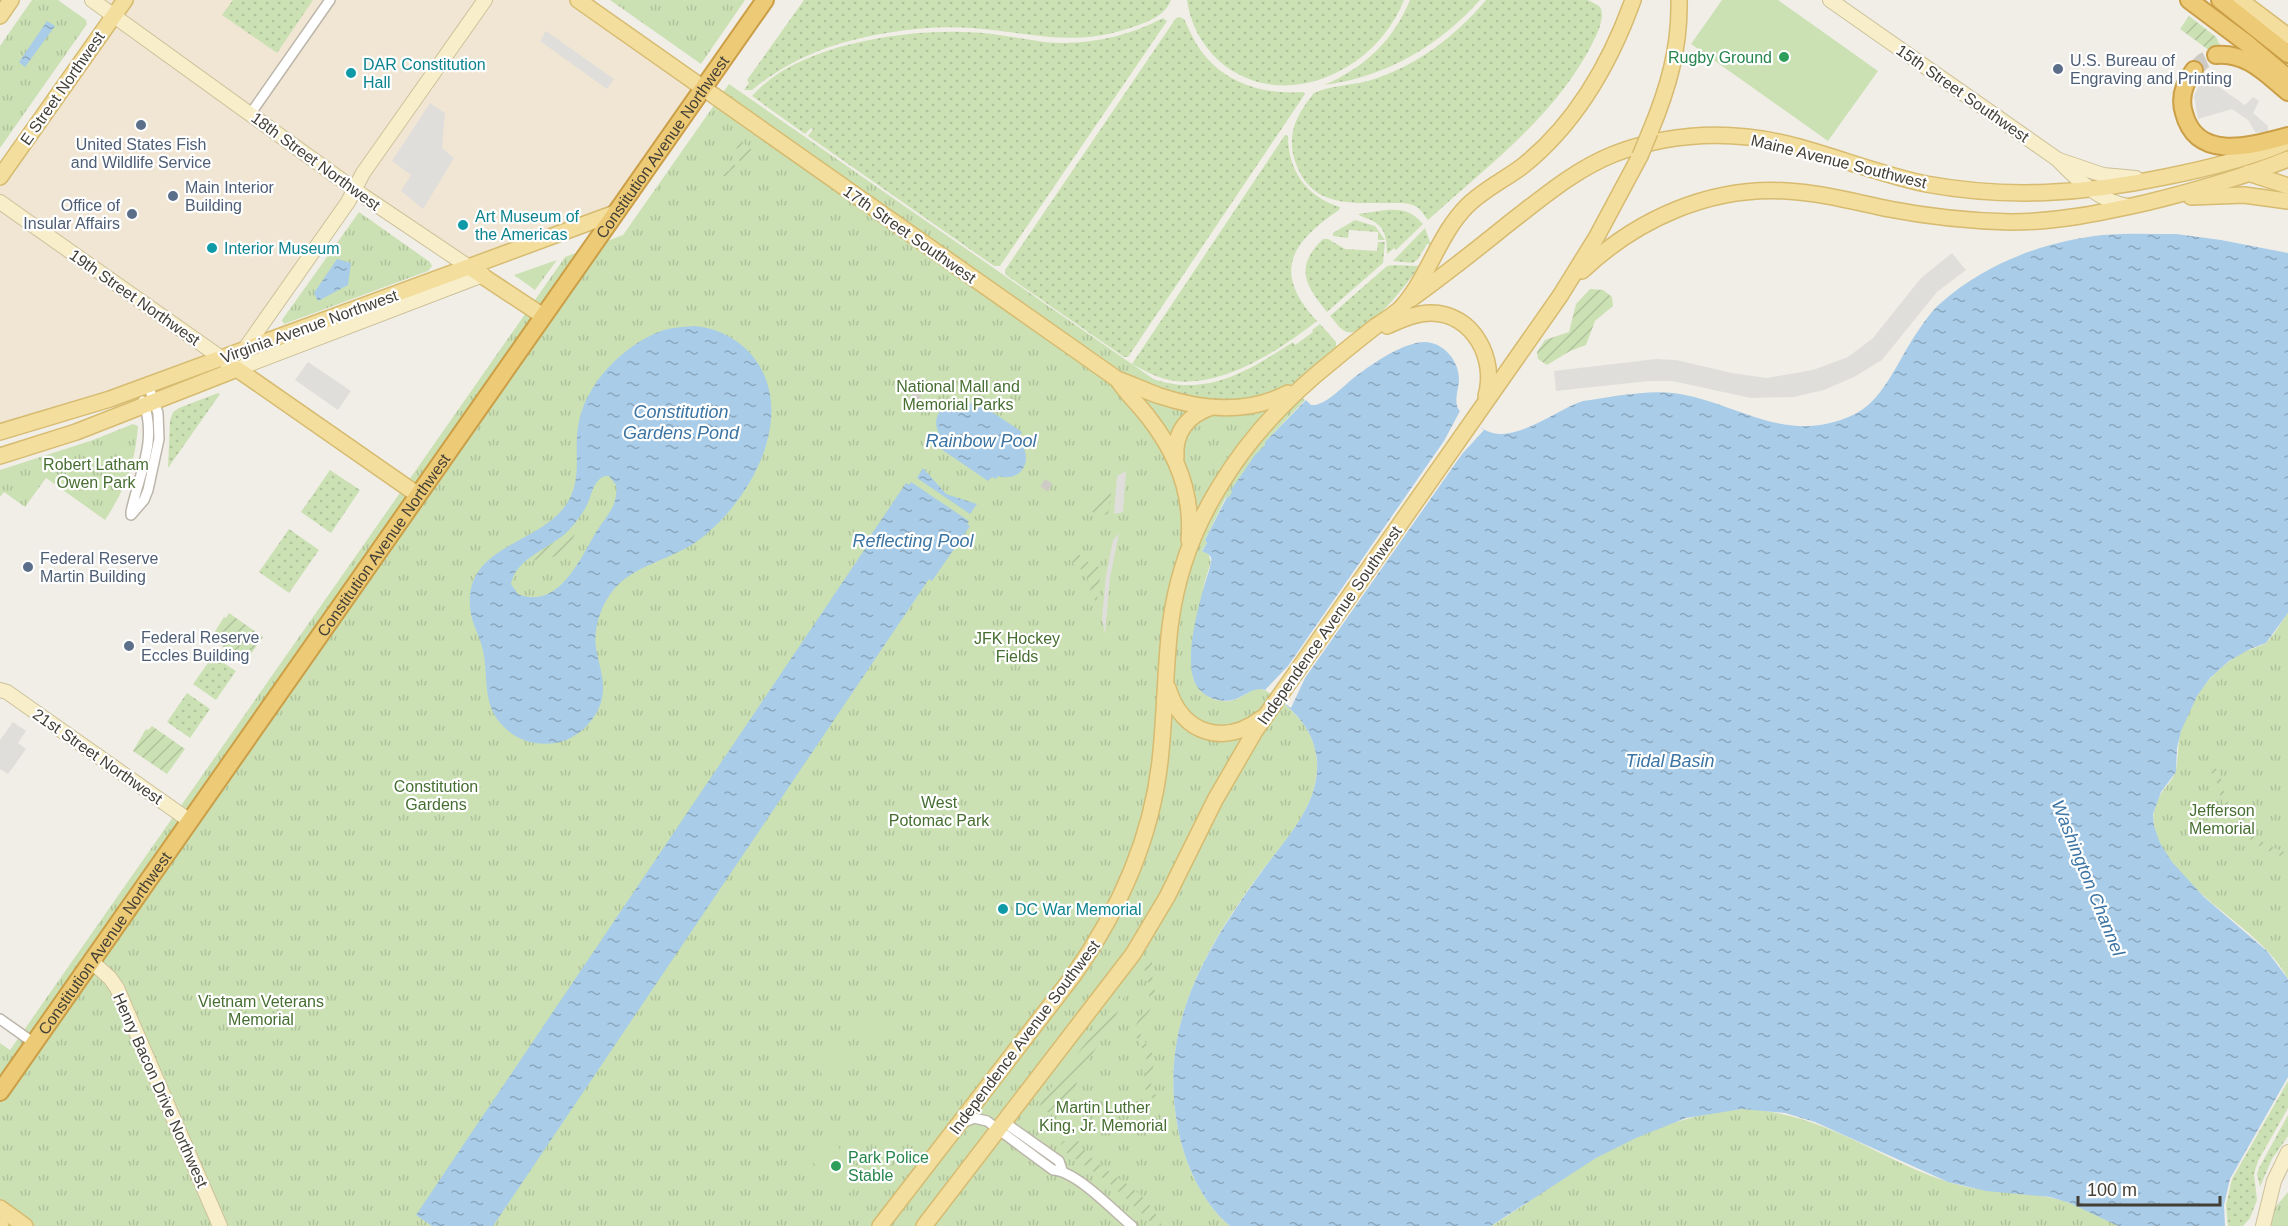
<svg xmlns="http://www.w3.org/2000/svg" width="2288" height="1226" viewBox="0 0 2288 1226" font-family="Arial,sans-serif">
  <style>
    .commercial { fill: #f1e6d4 }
    .grass { fill: url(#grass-dots) }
    .park { fill: url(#park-tufts) }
    .garden { fill: url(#garden-furrows) }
    .pitch { fill: #cbe1b4 }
    .parking { fill: #e0dedb }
    .water { fill: url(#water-ripples); fill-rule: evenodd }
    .pier { fill: #f1eee7 }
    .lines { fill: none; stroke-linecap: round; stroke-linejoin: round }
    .street-tunnel { stroke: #cecbc4; stroke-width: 9; stroke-dasharray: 9 4.5; stroke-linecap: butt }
    .highway-tunnel { stroke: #cecbc4; stroke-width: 16; stroke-dasharray: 16 8; stroke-linecap: butt }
    .street-casing { stroke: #bcb6aa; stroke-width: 12 }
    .secondary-casing { stroke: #ccc19b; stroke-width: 16 }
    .primary-casing { stroke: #d6bb70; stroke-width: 18 }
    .highway-casing { stroke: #cb9f47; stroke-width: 20 }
    .street { stroke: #fff; stroke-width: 9 }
    .secondary { stroke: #f8efca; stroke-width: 14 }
    .primary { stroke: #f3de9e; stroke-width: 15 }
    .highway { stroke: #edca76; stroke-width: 16 }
    .primary-bridge-casing { stroke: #d6bb70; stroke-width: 18; stroke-linecap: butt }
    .primary-bridge { stroke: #f3de9e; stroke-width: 15 }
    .leisure-dot { fill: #2e9e5b; stroke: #fff; stroke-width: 2 }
    .service-dot { fill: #5c6f8a; stroke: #fff; stroke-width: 2 }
    .culture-dot { fill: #0f9aa8; stroke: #fff; stroke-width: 2 }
    .labels { text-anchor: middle; stroke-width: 4.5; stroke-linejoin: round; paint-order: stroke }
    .leisure-label { font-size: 16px; fill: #27864d; stroke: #fff; text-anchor: end }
    .service-label { font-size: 16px; fill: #4e5e75; stroke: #fff; text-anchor: start }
    .culture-label { font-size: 16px; fill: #0d838f; stroke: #fff; text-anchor: start }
    .street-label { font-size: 16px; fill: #433f37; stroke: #fff }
    .park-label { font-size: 16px; fill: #466e31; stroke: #fff }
    .water-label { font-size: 18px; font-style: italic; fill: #3c74a3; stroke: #fff }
  </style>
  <defs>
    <pattern id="grass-dots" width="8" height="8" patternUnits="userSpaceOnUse" patternTransform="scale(1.5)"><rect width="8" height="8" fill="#cbe1b4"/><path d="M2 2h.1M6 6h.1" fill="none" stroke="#b0c29b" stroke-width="1.8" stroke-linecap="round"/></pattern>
    <pattern id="park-tufts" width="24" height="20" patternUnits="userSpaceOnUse" patternTransform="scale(1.5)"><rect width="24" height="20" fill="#cbe1b4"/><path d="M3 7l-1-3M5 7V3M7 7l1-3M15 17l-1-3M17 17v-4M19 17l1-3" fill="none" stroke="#b0c29b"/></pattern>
    <pattern id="garden-furrows" width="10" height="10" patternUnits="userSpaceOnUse" patternTransform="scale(1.5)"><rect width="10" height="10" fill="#cbe1b4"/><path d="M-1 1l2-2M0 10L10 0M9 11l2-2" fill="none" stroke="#b0c29b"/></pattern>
    <pattern id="water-ripples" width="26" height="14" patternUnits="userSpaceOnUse" patternTransform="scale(1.5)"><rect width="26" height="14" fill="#a9cce8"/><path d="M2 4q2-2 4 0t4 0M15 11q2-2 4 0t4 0" fill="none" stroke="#8ba7bd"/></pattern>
  </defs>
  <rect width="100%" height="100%" fill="#f1eee7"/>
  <polygon class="commercial" points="92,0 577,0 703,88 615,213 469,267 355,189 244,350 0,432 0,177 114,16"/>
  <g class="grass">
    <polygon points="233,0 313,0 277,53 222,15"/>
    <path d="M804 0H1171C1165 15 1152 20 1136 26 1072 49 1033 32 970 28 945 26 918 28 893 32 839 40 794 56 752 90H744L749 83 747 80Z"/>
    <path d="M1187 0H1404C1376 72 1281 116 1218 60 1201 44 1190 23 1187 0Z"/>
    <path d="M1410 0H1480C1439 46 1386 77 1324 85 1364 68 1393 41 1410 0Z"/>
    <path d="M1486 0H1588C1591 2 1597 4 1600 7 1605 15 1599 30 1595 38 1559 114 1488 165 1428 220 1424 215 1421 209 1415 206 1408 202 1396 203 1388 203 1348 203 1310 207 1295 161 1286 134 1297 114 1314 93 1328 86 1352 85 1368 81 1415 67 1455 37 1486 0Z"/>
    <path d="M1179 17 1184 19C1189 29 1193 39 1199 48 1223 83 1263 95 1303 92L1305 94 1128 357H1124L1006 275 1005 270 1176 18Z"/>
    <path d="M1163 18 1167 21 1000 266H994L808 136 813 129 811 128 805 134 752 96C795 46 899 30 962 32 990 32 1016 38 1044 42 1085 46 1127 37 1163 18Z"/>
    <path d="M1285 135 1288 136C1288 171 1307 197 1340 207L1339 210C1290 243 1272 273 1317 321 1280 350 1224 387 1175 381 1159 379 1145 371 1132 364Z"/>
    <path d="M1386 210C1404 209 1411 211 1423 224L1396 250 1394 248 1387 254C1387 240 1386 227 1371 220 1366 218 1362 217 1358 214Z"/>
    <polygon points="1355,220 1375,226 1385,240 1378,240 1378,232 1349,230 1348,238 1333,236 1333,233"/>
    <polygon points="1425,228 1431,245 1427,244 1418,259 1413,263 1393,261"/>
    <path d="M1323 239H1328L1345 249 1377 251 1378 242H1385L1383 263 1327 312C1305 285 1294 267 1323 239Z"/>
    <path d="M1394 265 1419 266C1410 281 1366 338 1347 332 1340 330 1335 321 1330 316L1387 266Z"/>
    <path d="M1320 324 1336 342V347L1334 350C1319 362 1304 378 1287 387 1256 403 1211 406 1178 394 1165 389 1153 381 1141 374 1199 401 1244 374 1293 342L1295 345 1313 332 1312 330Z"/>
    <polygon points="218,393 220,394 168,468 170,420 173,412 179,408"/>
    <polygon points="330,470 360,490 331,533 301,512"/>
    <polygon points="289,529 319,550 289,593 259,572"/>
    <polygon points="213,656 236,671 216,700 193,684"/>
    <polygon points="187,693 210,709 190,738 167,722"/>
    <polygon points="2288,1081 2288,1108 2258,1161 2254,1174 2257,1200 2250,1218 2243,1226 2228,1226 2226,1205 2232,1179"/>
    <polygon points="2288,1115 2288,1136 2272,1159 2260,1187 2257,1174 2259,1168"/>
  </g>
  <g class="park">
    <polygon points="32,0 58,0 86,20 87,24 0,148 0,46"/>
    <polygon points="610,0 745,0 701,64"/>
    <path d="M729 84 1162 385C1187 397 1214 404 1241 401 1256 399 1273 392 1287 388L1305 400 1265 442 1266 445 1229 497H1226L1205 540 1207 543 1202 550 1208 553 1211 562 1204 584 1193 678C1199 695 1219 706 1237 699 1244 696 1250 690 1257 689 1265 688 1271 694 1277 699 1299 714 1315 734 1317 761 1319 806 1286 839 1261 872 1205 948 1160 1026 1177 1123 1183 1160 1201 1202 1230 1226H0V1043L10 1050 565 257 623 235Z"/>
    <polygon points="359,212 430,262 432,266 428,271 284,324 282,320"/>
    <polygon points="557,260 535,290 514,275"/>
    <path d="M133 424 138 426C135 464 126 488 105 520L46 478 25 507 4 492 0 497V470L93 440Z"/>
    <path d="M2288 613V979C2267 939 2218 913 2188 881 2167 859 2142 827 2159 797 2163 789 2174 779 2176 770 2179 755 2177 741 2182 726 2193 695 2214 669 2242 653 2249 649 2261 647 2267 642 2275 634 2281 622 2288 613Z"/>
    <path d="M1742 1109C1827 1112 1877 1160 1952 1183 1983 1193 2015 1191 2047 1197 2072 1201 2096 1214 2118 1226H1491C1516 1211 1539 1194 1564 1178 1617 1142 1678 1114 1742 1109Z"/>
    <polygon points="2288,1192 2288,1226 2260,1226"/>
  </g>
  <g class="garden">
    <polygon points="2189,16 2216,37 2221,47 2210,51 2180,29"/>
    <path d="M741 141 753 151 747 159 744 169C734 175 728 180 717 173L722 167 729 171 733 164 737 167 741 162 737 159 742 152 736 148Z"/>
    <polygon points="1590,289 1603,290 1612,297 1613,306 1595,321 1586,345 1570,351 1547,365 1538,359 1537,352 1545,340 1569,332 1576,304"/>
    <polygon points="1112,487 1108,514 1098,516 1088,509 1103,489"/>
    <path d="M578 519 581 521C573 537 569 555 548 558 540 560 533 560 525 562L563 536Z"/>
    <path d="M1075 551 1088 562 1101 568 1098 577 1100 578 1097 602C1089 597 1091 584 1086 576 1082 566 1071 566 1067 555Z"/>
    <polygon points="229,613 263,637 245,662 211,638 224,617 226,618"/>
    <polygon points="152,726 185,749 167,774 133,751 146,729 148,730"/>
    <path d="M2211 765 2220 772C2224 812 2249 842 2288 853V858C2247 847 2221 817 2216 776L2207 770Z"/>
    <polygon points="1152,952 1152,975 1155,992 1150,1010 1139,1026 1139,1032 1151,1051 1154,1059 1151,1084 1158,1100 1156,1101 1146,1092 1144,1080 1145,1071 1148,1071 1145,1050 1143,1050 1133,1030 1149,1001 1149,986 1144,968"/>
    <polygon points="1127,989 1109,1033 1104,1035 1077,1079 1073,1113 1044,1112 1040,1107 1041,1101"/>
    <path d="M1076 1137C1094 1175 1143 1179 1162 1226L1150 1221 1107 1181 1060 1148 1062 1142Z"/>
  </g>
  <g class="pitch">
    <polygon points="1722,0 1778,0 1878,71 1828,141 1691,44"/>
    <polygon points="873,1004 883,1011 884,1019 872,1036 864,1037 855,1031 854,1023 866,1006"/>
    <polygon points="840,1051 850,1058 851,1066 839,1082 831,1084 822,1077 821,1070 833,1052"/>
    <polygon points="824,1139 831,1139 863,1175 862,1182 848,1194 841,1194 809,1158 809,1152"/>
  </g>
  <g class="parking">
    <polygon points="546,31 614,79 607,89 540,41"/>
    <polygon points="2203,76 2245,105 2253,97 2259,101 2253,113 2268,126 2268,133 2255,132 2248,120 2232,109 2198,119 2194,96"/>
    <polygon points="430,103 445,113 442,148 454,158 423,209 401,191 411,175 392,161"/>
    <polygon points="1952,253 1966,270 1937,292 1882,360 1854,377 1824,390 1794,397 1751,398 1672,381 1649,381 1556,391 1554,371 1656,359 1676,360 1732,373 1767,378 1813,370 1848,357 1873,338 1921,278"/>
    <polygon points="308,362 351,391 338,410 295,380"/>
    <polygon points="1126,471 1123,512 1114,514 1117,476"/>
    <polygon points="1119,533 1110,578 1105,634 1102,619 1106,575 1113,540"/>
    <polygon points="13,722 26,731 18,743 26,749 8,774 0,769 0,740"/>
  </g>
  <g class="water">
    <polygon points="47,21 55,26 25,67 19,62"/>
    <path d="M2176 234 2221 240 2288 253V613L2266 643 2250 649 2229 661 2210 678 2197 696 2181 731 2177 748 2176 772 2161 792 2153 814 2154 826 2160 843 2172 862 2204 897 2267 951 2288 979V1077L2230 1179 2224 1205 2225 1226H2118L2070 1203 2050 1197 1986 1191 1948 1182 1815 1122 1785 1113 1742 1109 1686 1118 1636 1138 1596 1158 1491 1226H1230C1201 1202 1183 1160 1177 1123 1160 1026 1204 951 1260 874 1285 839 1320 806 1317 760 1314 732 1298 713 1276 698 1271 694 1267 690 1261 689 1251 689 1244 696 1236 699 1218 705 1197 695 1193 677 1186 652 1198 608 1205 583 1207 576 1210 569 1211 562 1212 557 1211 557 1208 554L1202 551 1207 543 1205 540 1227 497H1229L1232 492 1231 490 1255 455 1265 445V442L1306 400 1311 405C1325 407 1345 384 1356 376 1372 364 1405 341 1426 342 1444 343 1459 361 1459 379 1459 389 1453 401 1459 410 1464 418 1477 425 1485 430 1514 446 1556 409 1583 401 1612 397 1644 390 1673 393 1737 401 1784 447 1853 415 1882 402 1897 363 1914 337 1922 325 1931 311 1942 302 1986 263 2046 241 2103 235 2127 233 2152 234 2176 234Z"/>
    <polygon points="337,259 351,263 348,285 318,301 314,293"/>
    <path d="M695 326C725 329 753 347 765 377 789 436 741 512 693 544 668 560 634 566 614 589 601 605 593 628 596 648 598 661 603 674 603 687 604 714 580 739 555 743 535 746 516 740 503 726 483 706 488 681 484 656 482 639 471 624 470 607 465 543 544 545 569 500 582 475 574 452 578 427 584 385 622 346 661 331 672 327 683 327 695 326ZM605 476H609L616 485C619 506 605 517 595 534 579 561 558 610 518 594L511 584C516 557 552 548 569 530 575 524 581 515 586 507 592 496 592 481 605 476Z"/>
    <path d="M974 400 1022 432 1019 437 1022 439 1020 442C1035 461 1020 483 998 476L996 479 992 477 988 481 941 449 944 444 940 441 942 438C932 426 935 411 949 404L965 405 967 402 971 404Z"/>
    <polygon points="923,468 946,494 977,504 970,514 917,478"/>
    <polygon points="911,482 969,521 967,524 970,526 932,581 929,579 493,1226 432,1226 416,1215 871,540 869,538 906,483 909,485"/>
  </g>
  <polygon class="pier" points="1460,411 1484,430 1462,454 1305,678 1291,708 1265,690 1288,666 1444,441"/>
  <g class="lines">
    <g class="street-tunnel">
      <polyline points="913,401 918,393"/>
      <polyline points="1044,489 1050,480"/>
    </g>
    <polyline class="highway-tunnel" points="2194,70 2203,61 2216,55"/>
    <g class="street-casing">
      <g id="street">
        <polyline points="251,113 330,0"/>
        <path d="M131 512C139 474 158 440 143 401"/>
        <polyline points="131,515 144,500 148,490 159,439 158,413 148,385"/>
        <polyline points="0,1019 34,1043"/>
        <polyline points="1004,1122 1059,1161 1062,1170"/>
        <path d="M962 1123 974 1118 987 1121 1053 1170C1077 1171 1113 1211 1132 1226"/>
      </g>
    </g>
    <g class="secondary-casing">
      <g id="secondary">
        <polyline points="92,0 365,197 469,267"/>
        <path d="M1830 0 2057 159C2076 179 2101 202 2128 206"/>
        <polyline points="2059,160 2103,175 2136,178"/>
        <polyline points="0,202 237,369 483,275"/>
        <polyline points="244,350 348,202 363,173 485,0"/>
        <polyline points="0,690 7,692 190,821"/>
        <polyline points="91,961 110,978 117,988 220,1226"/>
        <polyline points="2263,1226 2274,1181 2288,1152"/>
      </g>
    </g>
    <g class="primary-casing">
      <g id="primary">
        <path d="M578 0 1117 379C1132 384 1145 391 1160 396 1202 410 1248 414 1288 393"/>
        <polyline points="2240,0 2288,36"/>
        <polyline points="0,16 11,0"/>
        <path d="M1650 132C1668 89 1680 48 1679 0"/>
        <polyline points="2248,173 2288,186"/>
        <polyline points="0,177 125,0"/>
        <polyline points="2191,197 2244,195 2288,201"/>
        <polyline points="469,267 543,316"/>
        <path d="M1582 271C1637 219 1710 186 1787 191 1822 193 1855 202 1889 209 1930 217 1970 221 2011 222 2057 222 2100 213 2145 203 2194 191 2241 178 2288 159"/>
        <path d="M1411 299C1444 275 1476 250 1508 224 1542 198 1574 170 1614 154 1675 131 1737 130 1799 147 1842 159 1883 175 1926 184 2008 199 2084 194 2165 177 2206 169 2248 159 2287 142"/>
        <path d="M1387 326C1401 320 1415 313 1431 313 1473 313 1497 359 1486 396"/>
        <path d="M1117 379C1126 393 1139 405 1149 418 1177 454 1193 495 1189 540"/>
        <polyline points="0,432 110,399 615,213"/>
        <polyline points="0,456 76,432 237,369 418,495"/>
        <path d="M1176 458C1174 431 1188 415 1212 407"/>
        <path d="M1168 688C1182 734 1224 747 1262 718"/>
        <polyline points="0,1208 25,1226"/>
        <polyline points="0,1225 1,1226"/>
        <path d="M880 1226 1073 976C1119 911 1151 841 1160 761 1165 716 1165 671 1170 627 1176 578 1193 530 1218 489 1248 438 1288 396 1335 359 1348 348 1362 337 1376 326 1384 321 1393 315 1400 309 1428 279 1438 235 1467 206 1484 189 1506 179 1524 165 1576 123 1611 61 1633 0"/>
        <polyline points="924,1226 1133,954 1167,897 1215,800 1255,731 1560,296 1596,238 1640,156"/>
      </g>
    </g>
    <g class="highway-casing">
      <g id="highway">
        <polyline points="2189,0 2249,45 2288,78"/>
        <polyline points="2220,0 2288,54"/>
        <path d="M2216 55C2247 52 2267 75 2288 92"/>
        <path d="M2194 70C2185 82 2179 97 2184 113 2197 163 2253 145 2288 136"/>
        <path id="s1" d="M0 1092 765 0"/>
      </g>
    </g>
    <use href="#street" class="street"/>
    <use href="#secondary" class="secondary"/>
    <use href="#primary" class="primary"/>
    <use href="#highway" class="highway"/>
    <g class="primary-bridge-casing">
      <polyline id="primary-bridge" points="1640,156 1650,132"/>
    </g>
    <use href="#primary-bridge" class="primary-bridge"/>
  </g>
  <g class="leisure-dot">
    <circle cx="1784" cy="57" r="6"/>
    <circle cx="836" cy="1166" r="6"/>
  </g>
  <g class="service-dot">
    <circle cx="2058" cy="69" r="6"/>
    <circle cx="141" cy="125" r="6"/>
    <circle cx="173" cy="196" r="6"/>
    <circle cx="132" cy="214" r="6"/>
    <circle cx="28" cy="567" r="6"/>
    <circle cx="129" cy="646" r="6"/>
  </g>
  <g class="culture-dot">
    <circle cx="351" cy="73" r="6"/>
    <circle cx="463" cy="225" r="6"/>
    <circle cx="212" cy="248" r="6"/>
    <circle cx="1003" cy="909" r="6"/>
  </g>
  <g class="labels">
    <g class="leisure-label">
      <text x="1772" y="63">Rugby Ground</text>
      <text x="848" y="1163" text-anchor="start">Park Police<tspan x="848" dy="18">Stable</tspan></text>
    </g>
    <g class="service-label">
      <text x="2070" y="66">U.S. Bureau of<tspan x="2070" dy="18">Engraving and Printing</tspan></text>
      <text x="141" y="150" text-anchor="middle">United States Fish<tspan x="141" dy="18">and Wildlife Service</tspan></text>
      <text x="185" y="193">Main Interior<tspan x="185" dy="18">Building</tspan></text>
      <text x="120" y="211" text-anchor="end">Office of<tspan x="120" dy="18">Insular Affairs</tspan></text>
      <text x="40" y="564">Federal Reserve<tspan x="40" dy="18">Martin Building</tspan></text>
      <text x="141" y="643">Federal Reserve<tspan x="141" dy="18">Eccles Building</tspan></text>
    </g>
    <g class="culture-label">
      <text x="363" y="70">DAR Constitution<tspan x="363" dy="18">Hall</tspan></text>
      <text x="475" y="222">Art Museum of<tspan x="475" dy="18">the Americas</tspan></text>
      <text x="224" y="254">Interior Museum</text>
      <text x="1015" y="915">DC War Memorial</text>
    </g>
    <g class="street-label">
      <text transform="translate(62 88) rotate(-55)" y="6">E Street Northwest</text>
      <text transform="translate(1963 93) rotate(35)" y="6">15th Street Southwest</text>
      <text dy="6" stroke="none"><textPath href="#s1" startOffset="1154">Constitution Avenue Northwest</textPath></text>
      <text transform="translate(316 161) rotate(36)" y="6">18th Street Northwest</text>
      <text transform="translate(1839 161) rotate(14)" y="6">Maine Avenue Southwest</text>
      <text transform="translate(910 234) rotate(35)" y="6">17th Street Southwest</text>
      <text transform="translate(135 297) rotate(35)" y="6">19th Street Northwest</text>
      <text transform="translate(309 326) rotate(-20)" y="6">Virginia Avenue Northwest</text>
      <text dy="6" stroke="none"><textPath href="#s1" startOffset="668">Constitution Avenue Northwest</textPath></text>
      <text transform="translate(1329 625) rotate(-55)" y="6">Independence Avenue Southwest</text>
      <text transform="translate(98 756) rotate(35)" y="6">21st Street Northwest</text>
      <text dy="6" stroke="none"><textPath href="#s1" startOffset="182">Constitution Avenue Northwest</textPath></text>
      <text transform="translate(1024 1037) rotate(-53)" y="6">Independence Avenue Southwest</text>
      <text transform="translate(161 1090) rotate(66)" y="6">Henry Bacon Drive Northwest</text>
    </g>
    <g class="park-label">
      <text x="958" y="392">National Mall and<tspan x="958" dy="18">Memorial Parks</tspan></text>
      <text x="96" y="470">Robert Latham<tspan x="96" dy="18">Owen Park</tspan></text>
      <text x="1017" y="644">JFK Hockey<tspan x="1017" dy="18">Fields</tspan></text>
      <text x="436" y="792">Constitution<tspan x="436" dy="18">Gardens</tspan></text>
      <text x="939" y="808">West<tspan x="939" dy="18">Potomac Park</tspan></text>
      <text x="2222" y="816">Jefferson<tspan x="2222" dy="18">Memorial</tspan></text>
      <text x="261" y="1007">Vietnam Veterans<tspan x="261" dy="18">Memorial</tspan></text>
      <text x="1103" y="1113">Martin Luther<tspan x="1103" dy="18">King, Jr. Memorial</tspan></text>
    </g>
    <g class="water-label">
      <text x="681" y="418">Constitution<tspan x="681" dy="21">Gardens Pond</tspan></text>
      <text x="981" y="447">Rainbow Pool</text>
      <text x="913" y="547">Reflecting Pool</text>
      <text x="1670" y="767">Tidal Basin</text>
      <text transform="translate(2088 878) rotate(68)" y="6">Washington Channel</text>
    </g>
  </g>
  <path d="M2078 1196v9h142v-9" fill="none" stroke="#433f37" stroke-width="3"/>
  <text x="2087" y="1196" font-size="18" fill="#433f37" stroke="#ffffff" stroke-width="4.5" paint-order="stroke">100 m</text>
</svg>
